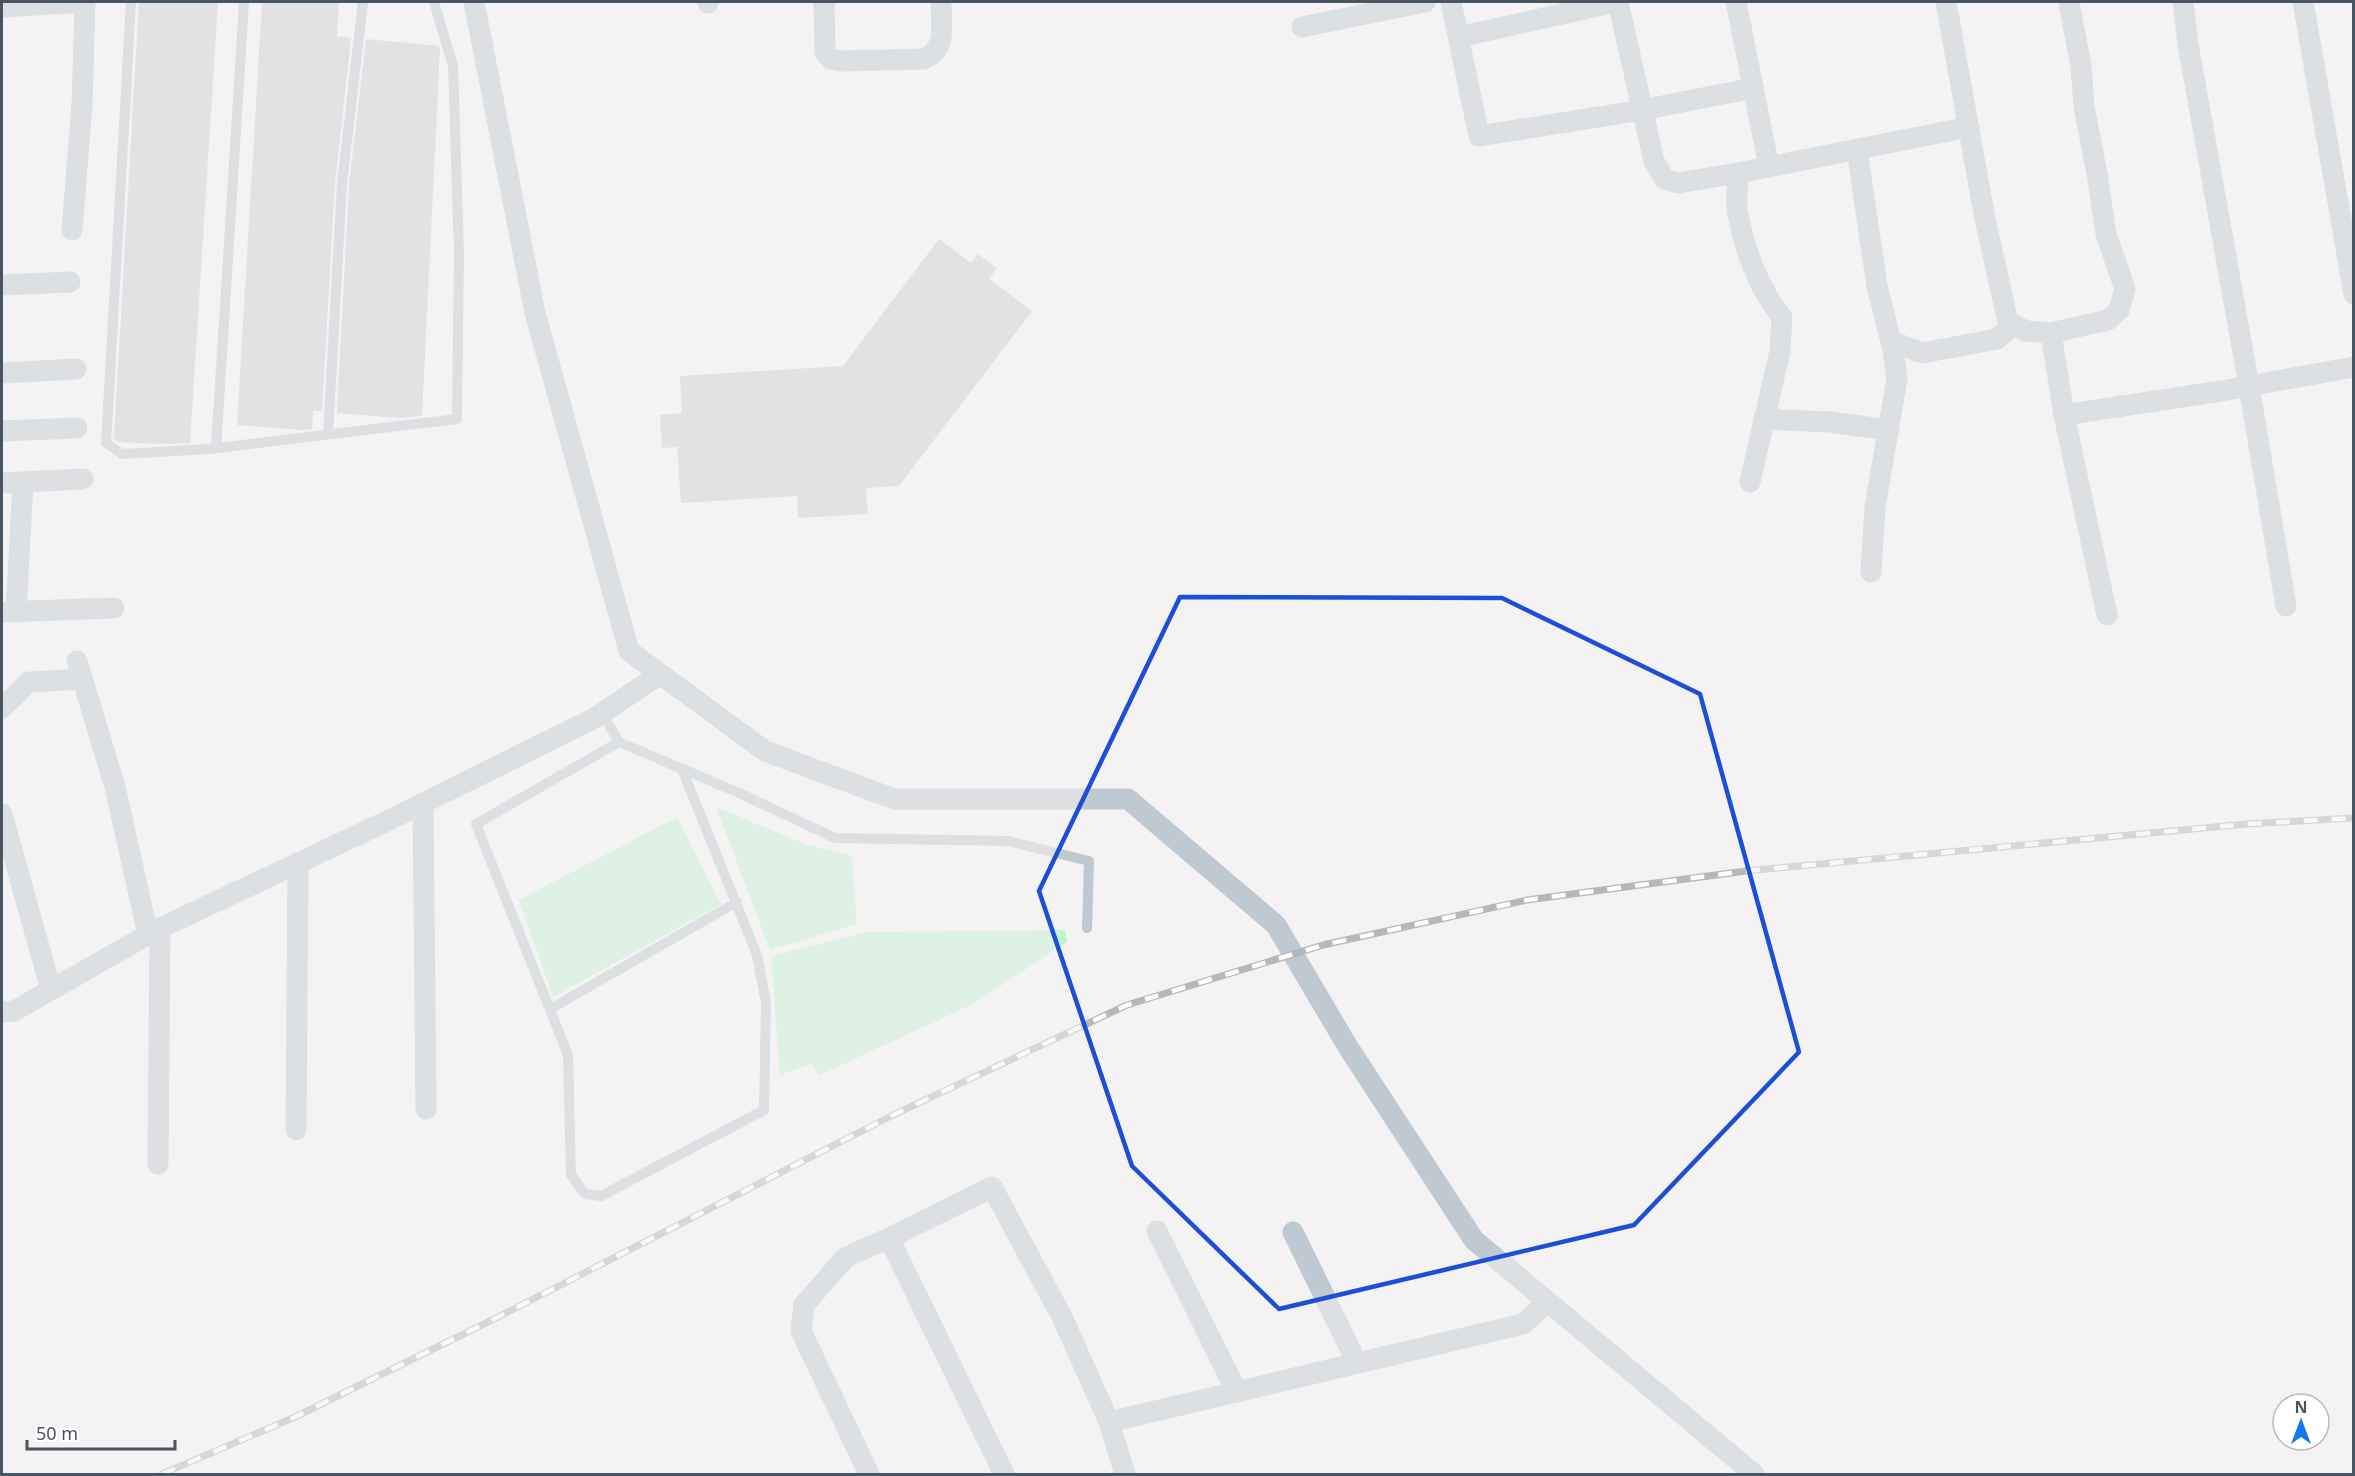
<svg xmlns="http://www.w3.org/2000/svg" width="2355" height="1476" viewBox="0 0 2355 1476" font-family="'Noto Sans',sans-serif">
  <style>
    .green { fill: #c0f2d2 }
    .building { fill: #ccced4 }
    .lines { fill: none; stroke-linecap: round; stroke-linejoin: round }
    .service { stroke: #bfc9d1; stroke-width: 10 }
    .minor { stroke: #bfc9d1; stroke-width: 21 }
    .rail-casing { stroke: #b4b7bc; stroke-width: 7 }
    .rail { stroke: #fff; stroke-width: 4.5; stroke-dasharray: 14; stroke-linecap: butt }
    .marked { fill: none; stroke: #1d4ed8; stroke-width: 4.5; stroke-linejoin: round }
  </style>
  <rect width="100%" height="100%" fill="#f4f2f2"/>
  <g class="green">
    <polygon points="716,807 805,844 852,856 857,924 770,950"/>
    <polygon points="677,817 721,904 553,997 519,900"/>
    <polygon points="1065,930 1067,942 975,1003 820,1075 811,1064 780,1075 771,956 868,932"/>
  </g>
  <g class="building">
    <polygon points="139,2 218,2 190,443 160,444 118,442 114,439"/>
    <polygon points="262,2 339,2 337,36 351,38 335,184 322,411 313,411 312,429 303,430 237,425"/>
    <polygon points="366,39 439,46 440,49 422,416 399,418 337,413 349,185"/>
    <polygon points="939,239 971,263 978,254 997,268 989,279 1032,311 899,486 866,488 868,514 798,518 797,496 681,503 677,447 662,448 660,415 682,413 680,376 843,366"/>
  </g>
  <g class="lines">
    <g class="service">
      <polyline points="131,2 106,443 122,454 209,449 457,419 459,252 453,66 434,2"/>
      <polyline points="328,434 342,184 363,2"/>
      <polyline points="216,448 244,2"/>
      <polyline points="602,713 619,742 739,793 835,838 1008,841 1089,861 1087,928"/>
      <polyline points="619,742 476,824 568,1055 571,1175 585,1194 601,1196 764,1110 766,1003 757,955 682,769"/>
      <polyline points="550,1009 737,902"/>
    </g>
    <g class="minor">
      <polyline points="474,2 535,313 629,651 765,751 894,799 1128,799 1276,925 1348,1047 1474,1240 1754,1474"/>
      <polyline points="708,2 708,3"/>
      <path d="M824 2 825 52 831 59 841 61 923 59C948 50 941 25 941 2"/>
      <polyline points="1451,2 1479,136 1642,110 1753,88"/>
      <polyline points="1618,2 1654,161 1664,179 1678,183 1738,173"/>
      <polyline points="1736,2 1769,167"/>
      <polyline points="1946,2 1985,219 2008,322 2026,331 2051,333 2108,320 2119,310 2125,289 2106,234 2097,174 2084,106 2081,66 2069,2"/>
      <polyline points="2183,2 2188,44 2249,386 2286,606"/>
      <polyline points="2303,2 2354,294"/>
      <polyline points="2,7 85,2"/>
      <polyline points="1302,27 1425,2"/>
      <polyline points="1459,37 1616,2"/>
      <polyline points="1857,150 1877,286 1893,350 1897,379 1875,507 1871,572"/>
      <polyline points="72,230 82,105 85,2"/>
      <polyline points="2,285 70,282"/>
      <polyline points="2051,333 2064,415 2107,615"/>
      <polyline points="1891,341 1922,353 1997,339 2013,324"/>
      <polyline points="2,373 76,369"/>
      <polyline points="2064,415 2221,391 2354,367"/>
      <polyline points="1764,419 1830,422 1889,430"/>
      <polyline points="2,431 77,428"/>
      <path d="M1750 482 1780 351 1782 317C1759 289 1745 250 1738 215 1735 202 1738 187 1738 173L1969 127"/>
      <polyline points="2,483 83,479"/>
      <polyline points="2,612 114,608"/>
      <polyline points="16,612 23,482"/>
      <polyline points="77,661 115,787 148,935"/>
      <polyline points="2,708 29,682 82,679"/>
      <polyline points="423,803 426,1109"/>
      <polyline points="2,814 51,990"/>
      <polyline points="2,1012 14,1011 156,930 385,822 595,718 660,674"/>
      <polyline points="296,1130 298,864"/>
      <polyline points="158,1164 160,928"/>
      <polyline points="1157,1231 1237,1392"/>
      <polyline points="1293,1232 1357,1363"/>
      <polyline points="889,1238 1004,1474"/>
      <polyline points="1109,1422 1523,1324 1547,1302"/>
      <polyline points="869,1474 801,1331 804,1305 846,1257 889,1238 992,1187 1063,1319 1109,1422 1125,1474"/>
    </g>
    <g class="rail-casing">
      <polyline id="rail" points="162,1474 295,1417 500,1316 891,1116 1127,1005 1323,945 1527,900 1746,871 2246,824 2354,818"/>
    </g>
    <use href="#rail" class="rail"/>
  </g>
  <path d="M0 0H2355V1476H0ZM1180 597 1502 598 1700 694 1799 1052 1634 1225 1279 1309 1132 1166 1039 891Z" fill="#f4f2f2" fill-opacity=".55" fill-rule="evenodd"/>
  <path class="marked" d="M1180 597 1502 598 1700 694 1799 1052 1634 1225 1279 1309 1132 1166 1039 891Z"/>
  <rect width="2355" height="1476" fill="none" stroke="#495560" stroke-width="6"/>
  <g transform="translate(2301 1422)"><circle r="28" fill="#ffffff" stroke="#b6bbbf" stroke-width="1.5"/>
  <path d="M0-4.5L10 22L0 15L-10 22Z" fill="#1477ec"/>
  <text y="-9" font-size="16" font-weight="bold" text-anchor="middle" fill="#495560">N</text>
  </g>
  <path d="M27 1440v9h148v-9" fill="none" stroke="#495560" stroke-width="3"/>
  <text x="36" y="1440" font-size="18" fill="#495560" stroke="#ffffff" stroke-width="4.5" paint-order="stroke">50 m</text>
</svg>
